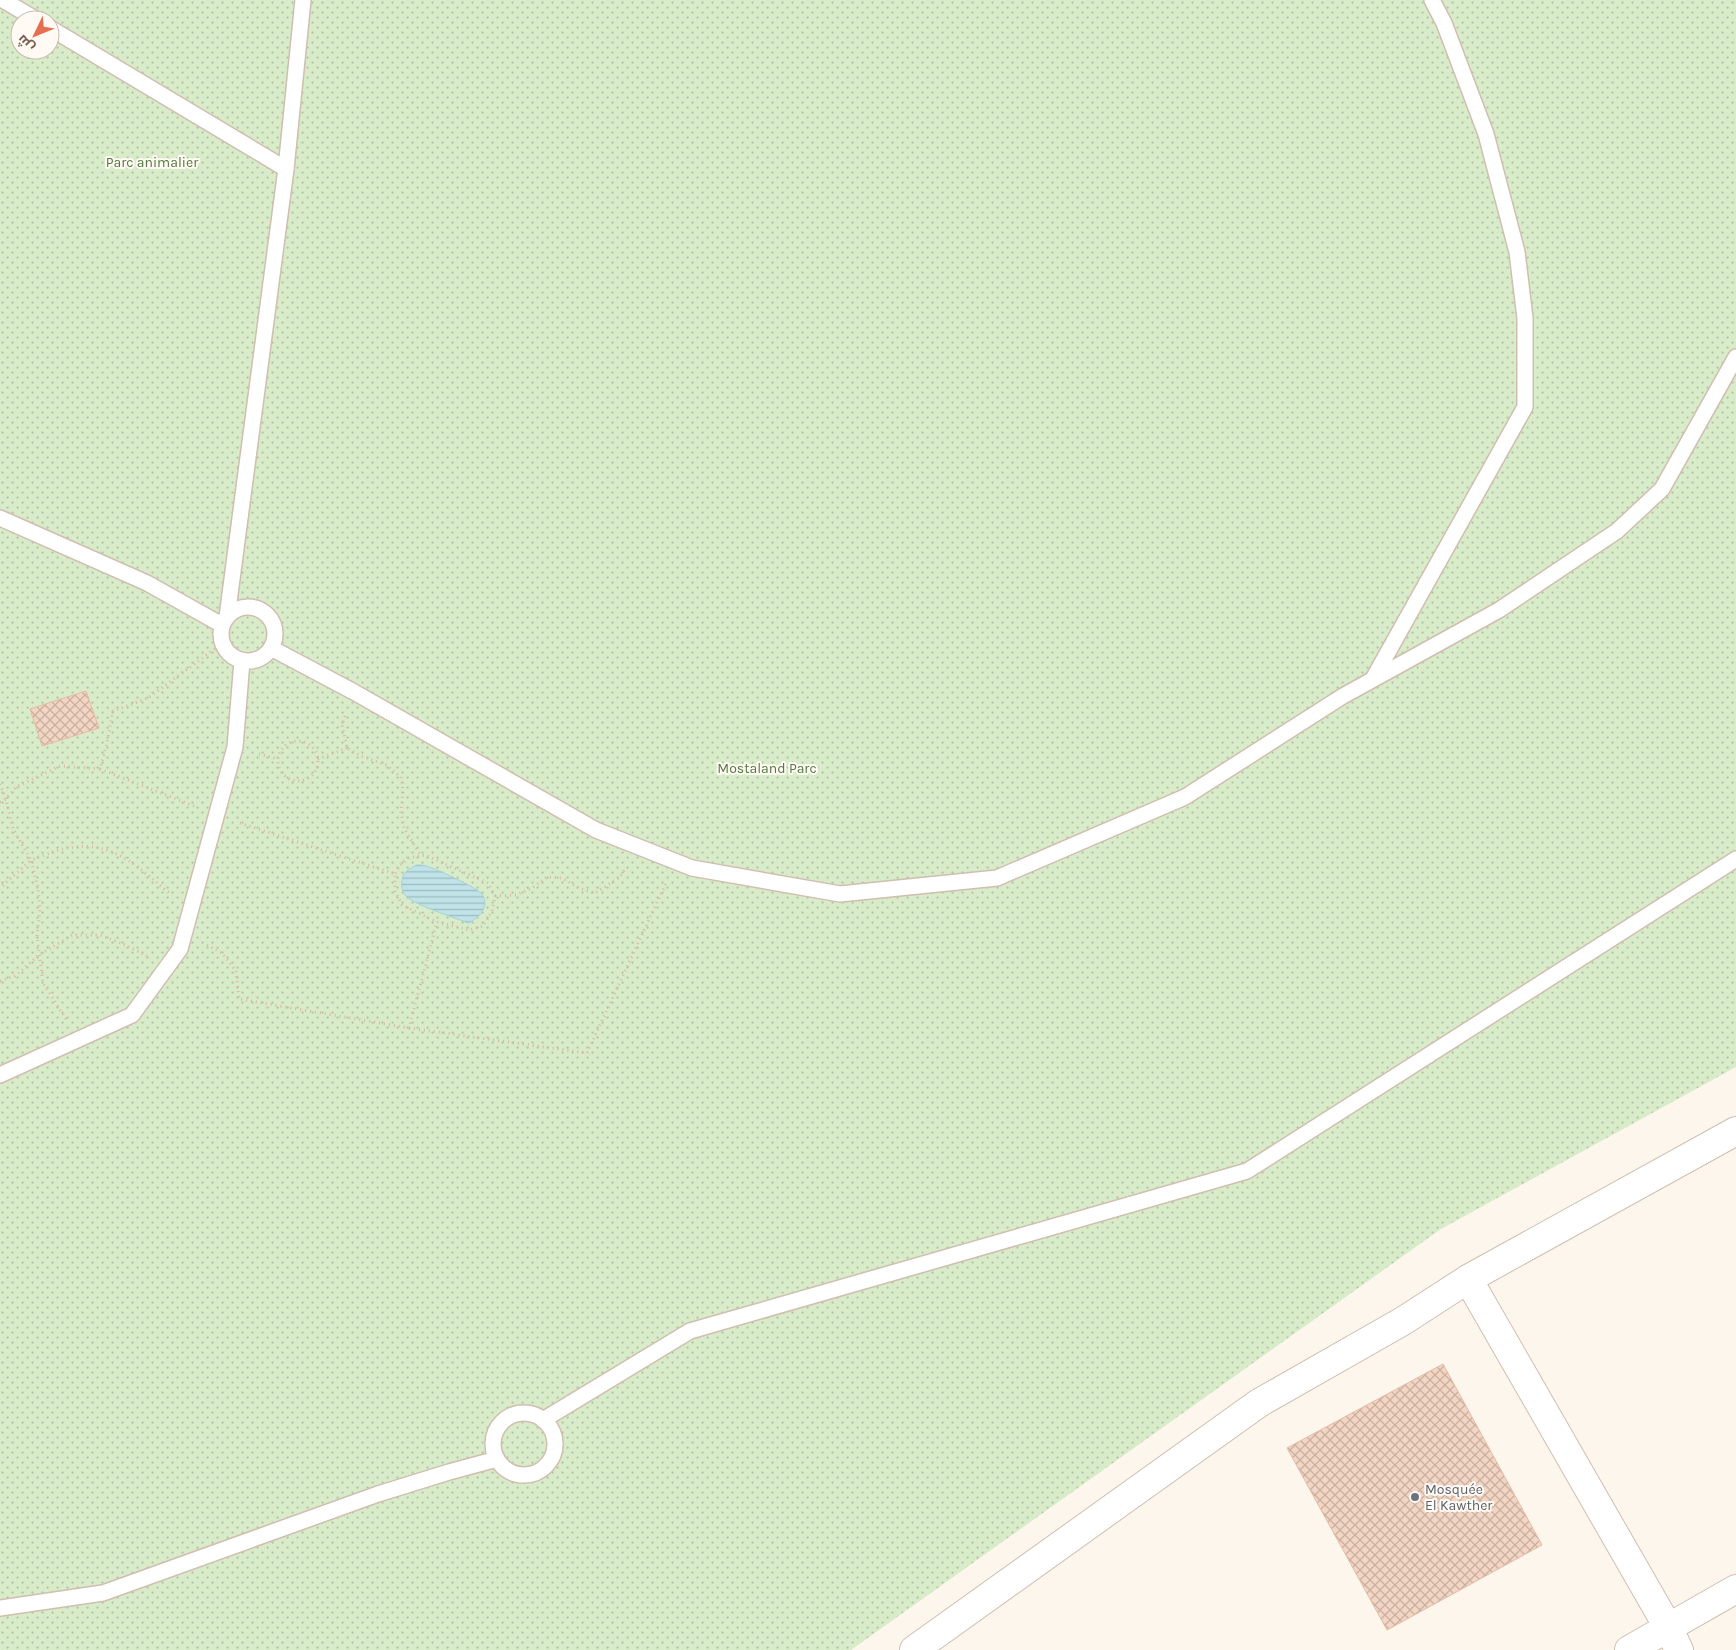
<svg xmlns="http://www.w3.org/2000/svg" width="1736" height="1650" viewBox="0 0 1736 1650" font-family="Karla,Cairo,sans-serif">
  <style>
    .park { fill: url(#park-dots); fill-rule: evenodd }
    .water { fill: url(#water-rules); stroke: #a5d3da }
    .building { fill: url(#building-cross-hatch); stroke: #e6bba3 }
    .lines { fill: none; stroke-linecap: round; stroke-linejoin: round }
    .lane-casing { stroke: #d1beb0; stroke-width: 18 }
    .street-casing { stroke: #d1beb0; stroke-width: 30 }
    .path { stroke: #d9b8a5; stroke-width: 3; stroke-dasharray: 1 4; stroke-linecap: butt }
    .lane { stroke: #fff; stroke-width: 15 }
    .street { stroke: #fff; stroke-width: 28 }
    .worship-dot { fill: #6b7280; stroke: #fffaf3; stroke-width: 2 }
    .labels { text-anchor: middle; stroke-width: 4; stroke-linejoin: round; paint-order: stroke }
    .park-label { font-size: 14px; fill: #537a41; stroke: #fffaf3 }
    .worship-label { font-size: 14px; fill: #5b616d; stroke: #fffaf3; text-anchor: start }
  </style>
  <defs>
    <pattern id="park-dots" width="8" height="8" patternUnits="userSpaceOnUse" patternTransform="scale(1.25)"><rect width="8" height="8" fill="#d8ecc9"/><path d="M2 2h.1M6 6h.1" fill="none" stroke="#b4c2a5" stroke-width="1.8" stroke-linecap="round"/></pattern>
    <pattern id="water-rules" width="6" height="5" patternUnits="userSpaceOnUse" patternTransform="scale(1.25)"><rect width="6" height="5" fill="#bfe3e8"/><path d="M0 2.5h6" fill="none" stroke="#a0bbbe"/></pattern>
    <pattern id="building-cross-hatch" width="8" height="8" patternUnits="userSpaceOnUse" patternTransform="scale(1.25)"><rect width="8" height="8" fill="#f3d5c3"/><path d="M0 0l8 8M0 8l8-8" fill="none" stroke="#cab0a1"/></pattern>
  </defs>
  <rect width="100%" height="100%" fill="#fdf6ec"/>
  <path class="park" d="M0 0H1736V1067L1441 1229 851 1650H0ZM20 20H50V50H20Z"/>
  <path class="water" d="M417 865C421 865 425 865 429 867 437 869 477 888 481 893 491 905 480 918 468 923 456 918 411 904 405 895 402 891 401 885 402 880 403 872 410 868 417 865Z"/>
  <g class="building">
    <polygon points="86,691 99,728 42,746 30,709"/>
    <polygon points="1443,1364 1542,1545 1387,1630 1287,1448"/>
  </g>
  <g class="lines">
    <g class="lane-casing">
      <g id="lane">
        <polyline points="3,0 37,20"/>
        <polyline points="50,28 286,169"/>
        <polyline points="0,518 147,583 222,625"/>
        <circle cx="248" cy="634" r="27"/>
        <polyline points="227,617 286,169 303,0"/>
        <polyline points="271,648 354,692 596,830 692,868 840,894 997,878 1185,797 1343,696 1499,610 1617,531 1662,489 1736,357"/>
        <polyline points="1373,679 1525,407 1525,318 1517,252 1486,134 1444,23 1432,0"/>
        <polyline points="0,1075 132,1015 180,949 235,747 242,661"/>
        <circle cx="524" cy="1444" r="31"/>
        <polyline points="543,1420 690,1331 1247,1171 1736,859"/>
        <polyline points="0,1608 103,1593 378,1494 449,1472 497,1459"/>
      </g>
    </g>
    <g class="street-casing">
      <g id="street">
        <polyline points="1468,1279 1668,1627 1679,1650"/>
        <polyline points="914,1650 1259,1403 1403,1321 1468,1279 1736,1131"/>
        <polyline points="1629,1650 1736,1589"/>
      </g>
    </g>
    <g class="path">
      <polyline points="345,716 342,725 347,748 361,756 386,765 401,777 403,791 401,812 404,828 421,856"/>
      <circle cx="298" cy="761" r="20"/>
      <polyline points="259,754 278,759"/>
      <polyline points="318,759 347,748"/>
      <polyline points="100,769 194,806"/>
      <polyline points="0,784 6,799 13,829 31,860 0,888"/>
      <polyline points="0,802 6,799 16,787 60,766 100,769 107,743 113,711 148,698 216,648"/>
      <polyline points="240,823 395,874 395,891 402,905 437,922 469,930 483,926 492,911 495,896 488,883 425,855 409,858 400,865 395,874"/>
      <polyline points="495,896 516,895 532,888 547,877 562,878 579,888 595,893 619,878 625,869"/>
      <polyline points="207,945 222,953 236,971 239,999 409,1028 437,922"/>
      <polyline points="0,981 15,976 39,955 72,935 100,935 123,944 147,956"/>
      <path d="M66 1019 43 983 37 936 40 910 38 888 31 860C43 856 56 850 68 848 113 840 137 866 169 893"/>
      <polyline points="409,1028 587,1053 666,883"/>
    </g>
    <use href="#lane" class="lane"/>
    <use href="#street" class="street"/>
  </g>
  <circle class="worship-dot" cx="1415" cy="1497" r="5"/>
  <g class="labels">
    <g class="park-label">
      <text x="152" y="167">Parc animalier</text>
      <text x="767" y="773">Mostaland Parc</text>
    </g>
    <g class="worship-label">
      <text x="1425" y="1494">Mosquée<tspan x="1425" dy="16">El Kawther</tspan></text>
    </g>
  </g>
  <g transform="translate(35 35) rotate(227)"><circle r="24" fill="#fffaf3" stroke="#cabbb1"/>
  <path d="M0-4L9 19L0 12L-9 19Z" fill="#e76f51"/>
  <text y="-8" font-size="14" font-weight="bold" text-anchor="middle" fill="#7a5c4d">ش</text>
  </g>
</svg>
